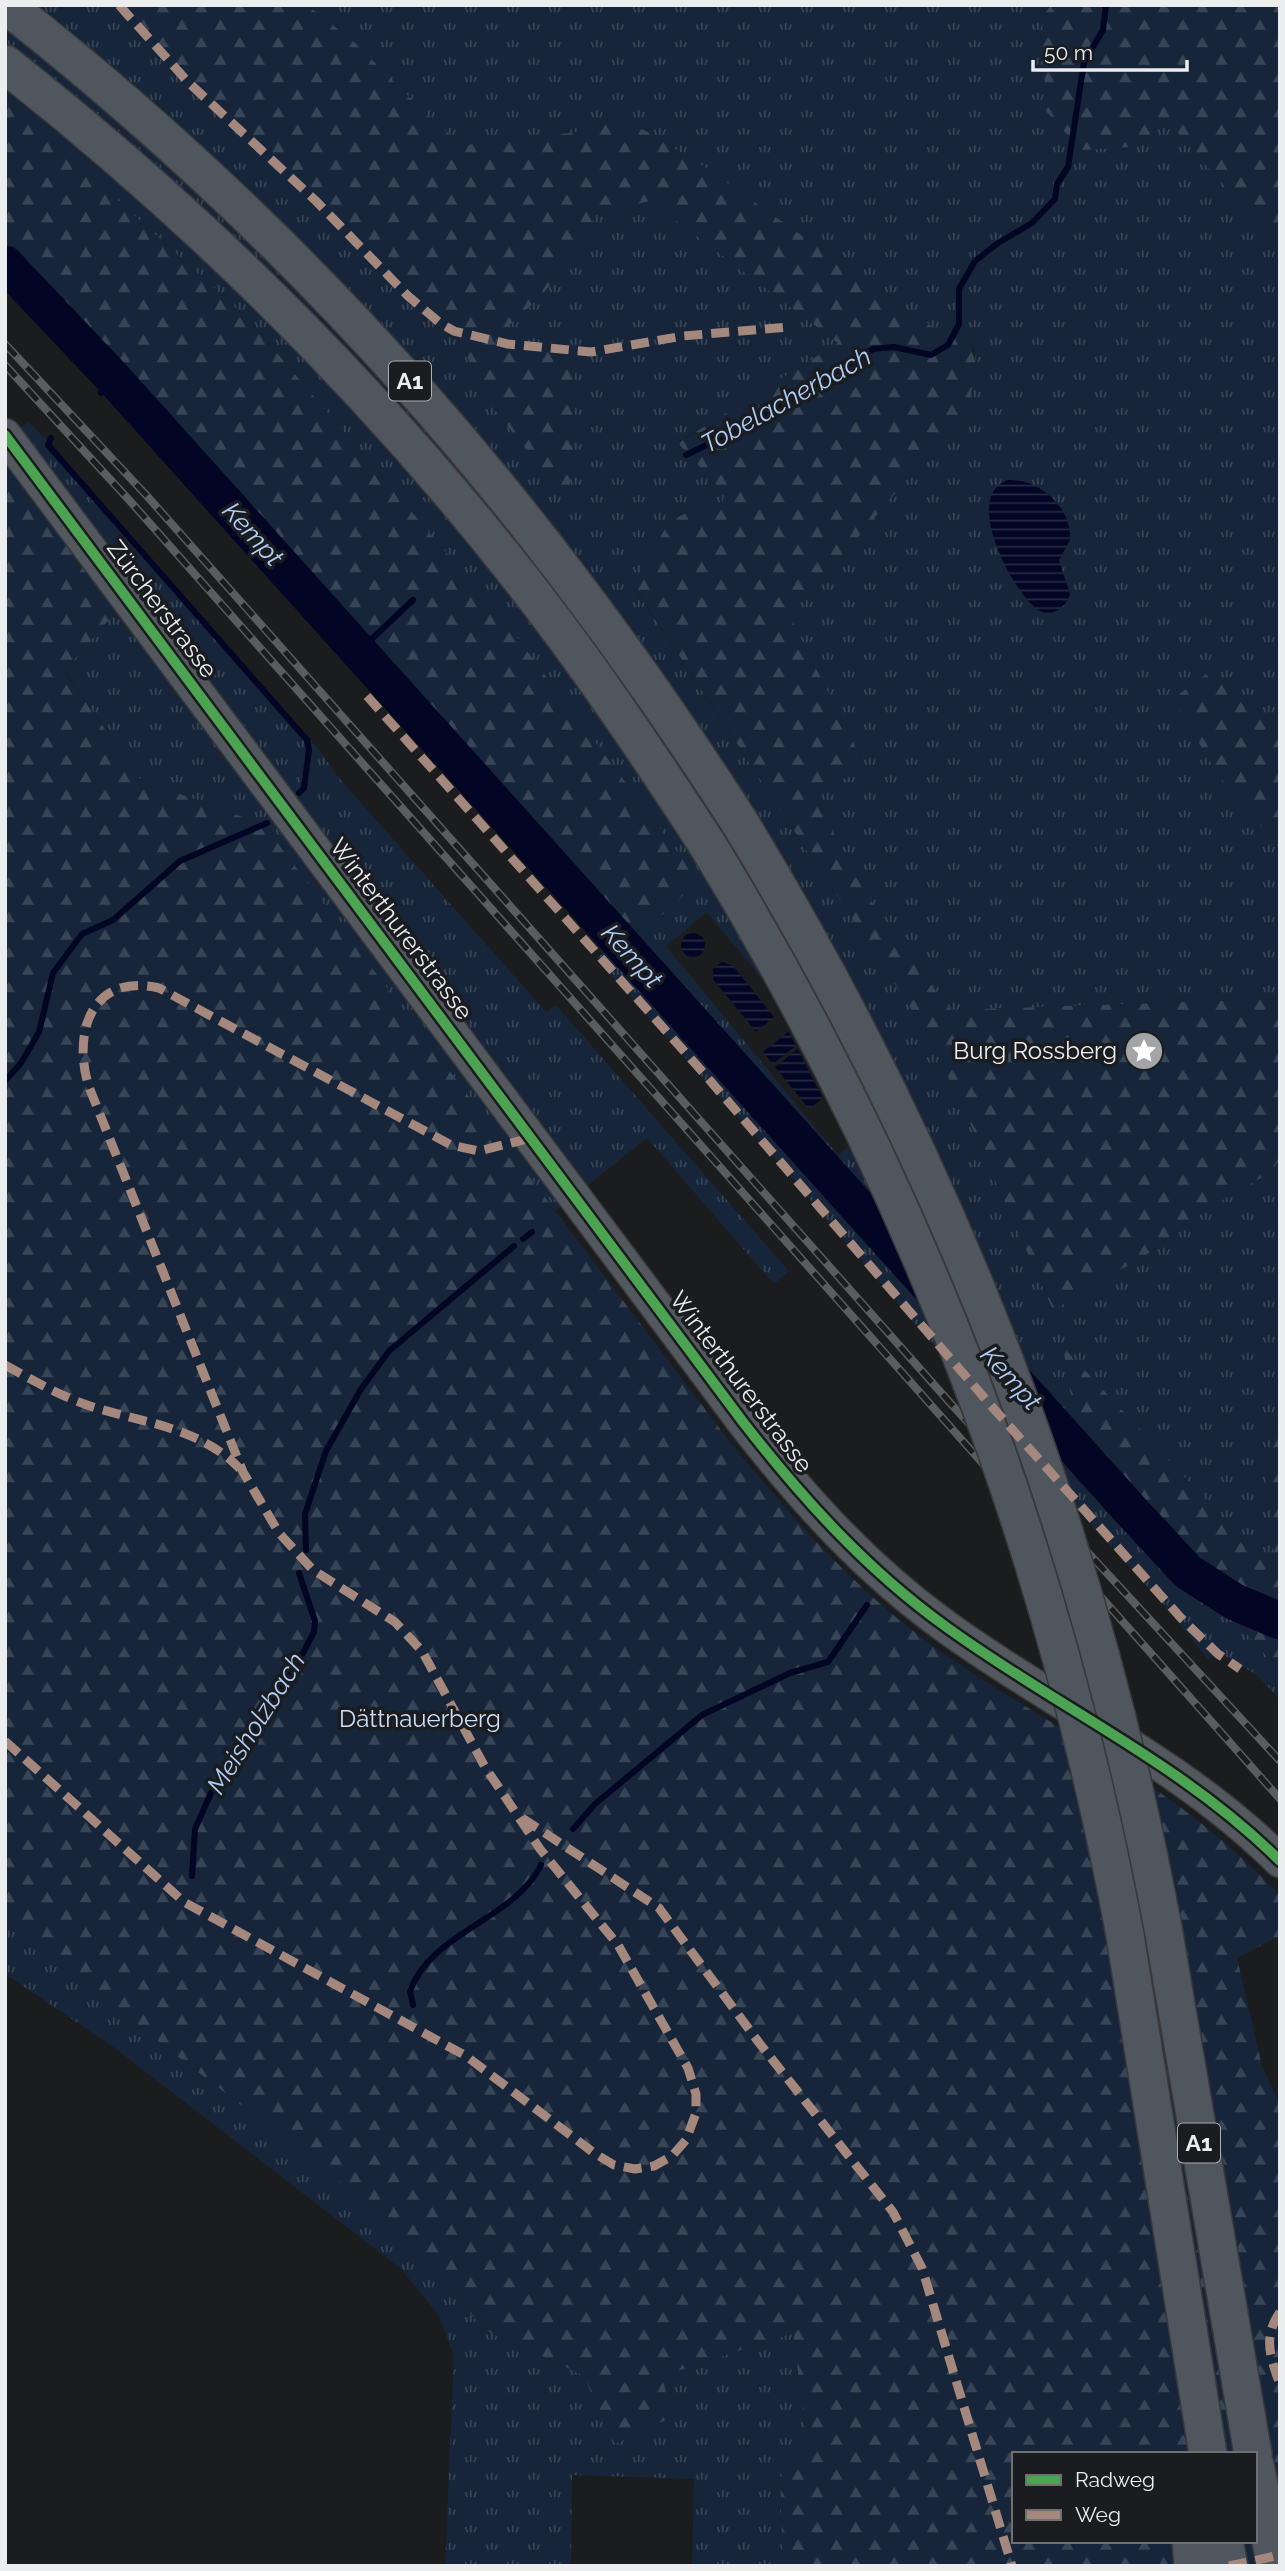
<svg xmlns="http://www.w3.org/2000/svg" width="1285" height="2571" viewBox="0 0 1285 2571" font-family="Raleway,sans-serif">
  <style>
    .grass { fill: url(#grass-tufts); fill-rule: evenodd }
    .forest { fill: url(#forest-firs); fill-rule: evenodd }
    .water { fill: url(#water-rules) }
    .pier { fill: #1b1c1e }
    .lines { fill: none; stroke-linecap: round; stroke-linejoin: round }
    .stream { stroke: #020523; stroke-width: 6 }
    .river { stroke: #020523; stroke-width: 37 }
    .primary-casing { stroke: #38383a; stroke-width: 35 }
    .motorway-casing { stroke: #38383a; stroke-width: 40 }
    .primary { stroke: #52585e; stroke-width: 32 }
    .motorway { stroke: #4f565e; stroke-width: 37 }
    .rail-casing { stroke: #5b5c5d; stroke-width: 8 }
    .rail { stroke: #1a1c1f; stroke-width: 5; stroke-dasharray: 16; stroke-linecap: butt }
    .motorway-bridge-casing { stroke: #38383a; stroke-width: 40; stroke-linecap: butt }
    .motorway-bridge { stroke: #4f565e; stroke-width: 37 }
    .quiet { stroke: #a5887d; stroke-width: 9; stroke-dasharray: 18 9; stroke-linecap: butt }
    .cycleway-casing { stroke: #1a1c1f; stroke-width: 15 }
    .cycleway { stroke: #4ca352; stroke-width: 10 }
    .labels { text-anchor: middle; stroke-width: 7; stroke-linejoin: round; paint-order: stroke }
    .shield { fill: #1a1c1f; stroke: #adaeb1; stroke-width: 2 }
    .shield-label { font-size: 23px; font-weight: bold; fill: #ecedef }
    .street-label { font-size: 24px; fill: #ecedef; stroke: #1a1c1f }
    .poi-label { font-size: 24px; fill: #ecedef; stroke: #1a1c1f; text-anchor: end }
    .park-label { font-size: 24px; fill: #cbdffa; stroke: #1a1c1f }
    .water-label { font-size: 26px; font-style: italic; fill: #b0cdf5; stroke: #1a1c1f }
  </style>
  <defs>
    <pattern id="grass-tufts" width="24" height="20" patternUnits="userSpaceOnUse" patternTransform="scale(1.75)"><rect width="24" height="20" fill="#162539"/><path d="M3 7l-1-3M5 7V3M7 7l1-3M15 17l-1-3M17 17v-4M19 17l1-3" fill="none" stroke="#384556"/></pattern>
    <pattern id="forest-firs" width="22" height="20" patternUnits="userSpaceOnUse" patternTransform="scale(1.75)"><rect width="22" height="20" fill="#162539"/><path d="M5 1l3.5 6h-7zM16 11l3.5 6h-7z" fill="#384556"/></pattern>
    <pattern id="water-rules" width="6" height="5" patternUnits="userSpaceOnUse" patternTransform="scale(1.75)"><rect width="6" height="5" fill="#020523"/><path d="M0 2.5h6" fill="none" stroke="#272a43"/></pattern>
  </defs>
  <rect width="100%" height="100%" fill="#1b1c1e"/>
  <g class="grass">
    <path d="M5 5H119L188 82 316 201 408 296 440 323 454 331 491 405 576 352 491 341 541 296 579 250 596 214 650 200 839 344 678 442 726 494 719 515 633 586 936 1047 1053 1310 1159 1247 1191 1217 1270 1173 1280 1159V1414L1266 1465 1275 1562 1222 1517 1064 1349 1213 1596 1280 1671V1700L1257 1675 1218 1652 1208 1659 1163 1604 986 1408 775 1158 596 958 671 909 697 879 506 623 248 319 5 98ZM707 912 879 1121 838 1155 666 946Z"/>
    <polygon points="307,5 1051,5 1042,18 1130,147 1169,122 1280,249 1280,737 1247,697 1218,775 1280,849 1280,999 950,1010 879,915 810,790 851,776 861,758 787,611 817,586 969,406 976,365 974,348 970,342 948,328 937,330 700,164 644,130 578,119 578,132 464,145 436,124"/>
    <polygon points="28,422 52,445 319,750 339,778 546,1012 556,1005 789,1271 774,1284 647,1138 555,1211 264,825 140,779 64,670 112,615 130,602 8,438"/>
    <polygon points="5,1924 348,2187 487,2331 583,2375 615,2443 661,2376 793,2333 808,2450 780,2478 783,2566 692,2566 694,2479 572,2475 571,2566 445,2566 454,2356 438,2314 400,2268 112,2046 5,1974"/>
  </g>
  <g class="forest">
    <polygon points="119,5 307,5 353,41 436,124 464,145 578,132 578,119 611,119 644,130 700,164 937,330 948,328 970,342 976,365 969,406 817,586 787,611 861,758 851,776 810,790 879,915 950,1010 1280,999 1280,1159 1270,1173 1191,1217 1159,1247 1053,1310 936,1047 633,585 669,522 696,508 718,515 725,494 678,443 838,343 650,201 596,214 579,250 541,296 492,341 576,351 569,504 491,405 454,331 440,323 408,296 316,201 188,82"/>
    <polygon points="1051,5 1280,5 1280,249 1169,123 1130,147 1081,150 1046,111 1042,18"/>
    <polygon points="5,98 248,319 506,623 698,879 671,909 632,934 359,662 5,282"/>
    <path d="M5 435 130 602 112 616 64 671 140 779 264 825 723 1433C788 1514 855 1591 940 1651 1055 1731 1184 1790 1280 1896V1936L1237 1958 1262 2066 1280 2104V2566H783L780 2478 808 2450 793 2333 662 2376 672 2417 615 2444 583 2375 487 2331 348 2187 5 1924ZM1014 2454H1255V2541H1014Z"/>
    <polygon points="1206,674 1247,697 1280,737 1280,849 1218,775 1173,699"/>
    <polygon points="1063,1347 1222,1517 1274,1561 1266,1465 1280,1414 1280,1671 1213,1596 1076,1427"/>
  </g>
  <g class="water">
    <path d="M1008 480C1039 479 1072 507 1070 540L1059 560 1070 594C1066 608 1051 619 1037 609 1011 590 962 495 1008 480Z"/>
    <circle cx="693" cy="945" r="12"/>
    <polygon points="722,962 733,966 774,1017 756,1032 713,979 713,969"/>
    <polygon points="793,1028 803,1040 773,1064 763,1052"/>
    <polygon points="799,1048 833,1090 809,1109 775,1067"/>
  </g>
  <polygon class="pier" points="792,1025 846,1108 833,1118 787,1029"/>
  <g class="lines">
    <g class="stream">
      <polyline points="101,393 114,379"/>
      <polyline points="51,438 48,445 307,740 309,750 304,788 299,793"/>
      <polyline points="686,455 762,418 873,349 894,347 931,355 948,345 959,324 959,289 975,261 998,243 1032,223 1055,199 1057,184 1068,167 1084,62 1103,30 1106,5"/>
      <polyline points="358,652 413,600"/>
      <polyline points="5,1081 21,1063 39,1032 53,973 82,934 113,920 180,861 267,823"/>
      <polyline points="523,1239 532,1232"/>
      <polyline points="306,1550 305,1514 326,1451 361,1389 389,1351 514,1246"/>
      <polyline points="573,1829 595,1804 702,1715 790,1673 828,1662 867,1605"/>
      <polyline points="192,1876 195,1829 211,1793 296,1666 314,1632 315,1621 299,1573"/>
      <path d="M413 2005 410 1991C431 1932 514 1920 541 1865"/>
    </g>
    <polyline class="river" points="5,264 114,379 1135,1515 1188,1572 1235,1602 1280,1621"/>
    <g class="primary-casing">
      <path id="primary" d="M5 435 743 1422C803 1499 866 1569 945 1626 1056 1707 1182 1763 1280 1861"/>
    </g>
    <g class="motorway-casing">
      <g id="motorway">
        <path d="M6 5C305 240 535 503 740 823"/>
        <path d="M5 64C194 213 369 386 518 575 586 661 647 752 707 844"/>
        <polyline points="1163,1928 1253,2454"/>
        <polyline points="1125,1935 1208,2454"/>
        <polyline points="1255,2465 1276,2566"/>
        <polyline points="1191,2541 1193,2566"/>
        <polyline points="1224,2541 1229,2566"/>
      </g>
    </g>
    <use href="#primary" class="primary"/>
    <use href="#motorway" class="motorway"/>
    <g class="rail-casing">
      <g id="rail">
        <polyline points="5,344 147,496 952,1405 1280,1761"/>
        <polyline points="5,365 130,501 1280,1799"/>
      </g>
    </g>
    <use href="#rail" class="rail"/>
    <g class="motorway-bridge-casing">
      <g id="motorway-bridge">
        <path d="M740 823C952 1171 1088 1528 1163 1928"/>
        <path d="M707 844C915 1184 1052 1543 1125 1935"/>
      </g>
    </g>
    <use href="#motorway-bridge" class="motorway-bridge"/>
    <g class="quiet">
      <polyline points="119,5 188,82 316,201 408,296 440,323 454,331 508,344 591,352 683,336 789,327"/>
      <polyline points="367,696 700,1069 994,1409 1181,1618 1218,1654 1240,1669"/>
      <path d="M5 1365C34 1381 62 1397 93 1407 145 1423 201 1428 240 1469"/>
      <path d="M5 1741 184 1902 466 2056 594 2153 614 2165 635 2169 654 2166 672 2156 686 2140 696 2113V2094L688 2068 618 1945 540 1849 485 1767 422 1651 395 1622 313 1570 279 1533 243 1472 89 1087C72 1034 91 972 159 988L451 1145 479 1151 531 1138"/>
      <polyline points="522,1818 659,1908 760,2044 893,2212 922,2268 1012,2566"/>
      <path d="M1280 2312C1262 2338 1271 2358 1280 2385"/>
      <polyline points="1229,2566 1280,2555"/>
    </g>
    <g class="cycleway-casing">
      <path id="cycleway" d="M5 435 743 1422C803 1499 866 1569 945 1626 1056 1707 1182 1763 1280 1861"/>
    </g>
    <use href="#cycleway" class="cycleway"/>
  </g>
  <defs>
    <g id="sight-disc" transform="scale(2.0125)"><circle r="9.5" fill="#a3a4a6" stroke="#1a1c1f"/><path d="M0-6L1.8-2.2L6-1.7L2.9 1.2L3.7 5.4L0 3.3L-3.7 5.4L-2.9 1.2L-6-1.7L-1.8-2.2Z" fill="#fff"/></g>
  </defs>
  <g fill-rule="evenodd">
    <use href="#sight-disc" x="1144" y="1051"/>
  </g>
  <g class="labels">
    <g class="shield">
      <rect x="389" y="361.5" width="42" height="39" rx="5"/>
      <rect x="1178" y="2123.5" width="42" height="39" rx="5"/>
    </g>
    <g class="shield-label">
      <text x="410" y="389">A1</text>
      <text x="1199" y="2151">A1</text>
    </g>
    <g class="street-label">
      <text transform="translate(162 609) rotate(53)" y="8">Zürcherstrasse</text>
      <text transform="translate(401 929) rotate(53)" y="8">Winterthurerstrasse</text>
      <text transform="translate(741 1382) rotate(53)" y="8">Winterthurerstrasse</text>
    </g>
    <g class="poi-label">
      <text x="1117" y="1059">Burg Rossberg</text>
    </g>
    <g class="park-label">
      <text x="420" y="1727">Dättnauerberg</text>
    </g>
    <g class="water-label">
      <text transform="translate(786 400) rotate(-29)" y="9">Tobelacherbach</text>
      <text transform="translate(253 534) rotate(48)" y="9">Kempt</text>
      <text transform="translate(632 956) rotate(48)" y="9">Kempt</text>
      <text transform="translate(1011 1378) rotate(48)" y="9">Kempt</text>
      <text transform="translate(256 1723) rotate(-58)" y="9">Meisholzbach</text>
    </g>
  </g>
  <rect width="1285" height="2571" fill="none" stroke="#ecedef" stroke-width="14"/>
  <rect x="1012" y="2452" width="245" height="91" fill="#1a1c1f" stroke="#6e7072" stroke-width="2"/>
  <rect x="1026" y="2475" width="35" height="10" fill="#4ca352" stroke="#6e7072" stroke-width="2"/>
  <text x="1075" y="2487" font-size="21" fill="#ecedef">Radweg</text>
  <rect x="1026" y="2510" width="35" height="10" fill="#a5887d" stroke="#6e7072" stroke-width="2"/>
  <text x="1075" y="2522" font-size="21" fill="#ecedef">Weg</text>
  <path d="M1033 60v10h154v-10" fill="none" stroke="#ecedef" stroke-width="3.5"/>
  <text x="1044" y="60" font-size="21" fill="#ecedef" stroke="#1a1c1f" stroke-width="5" paint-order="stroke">50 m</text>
</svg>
